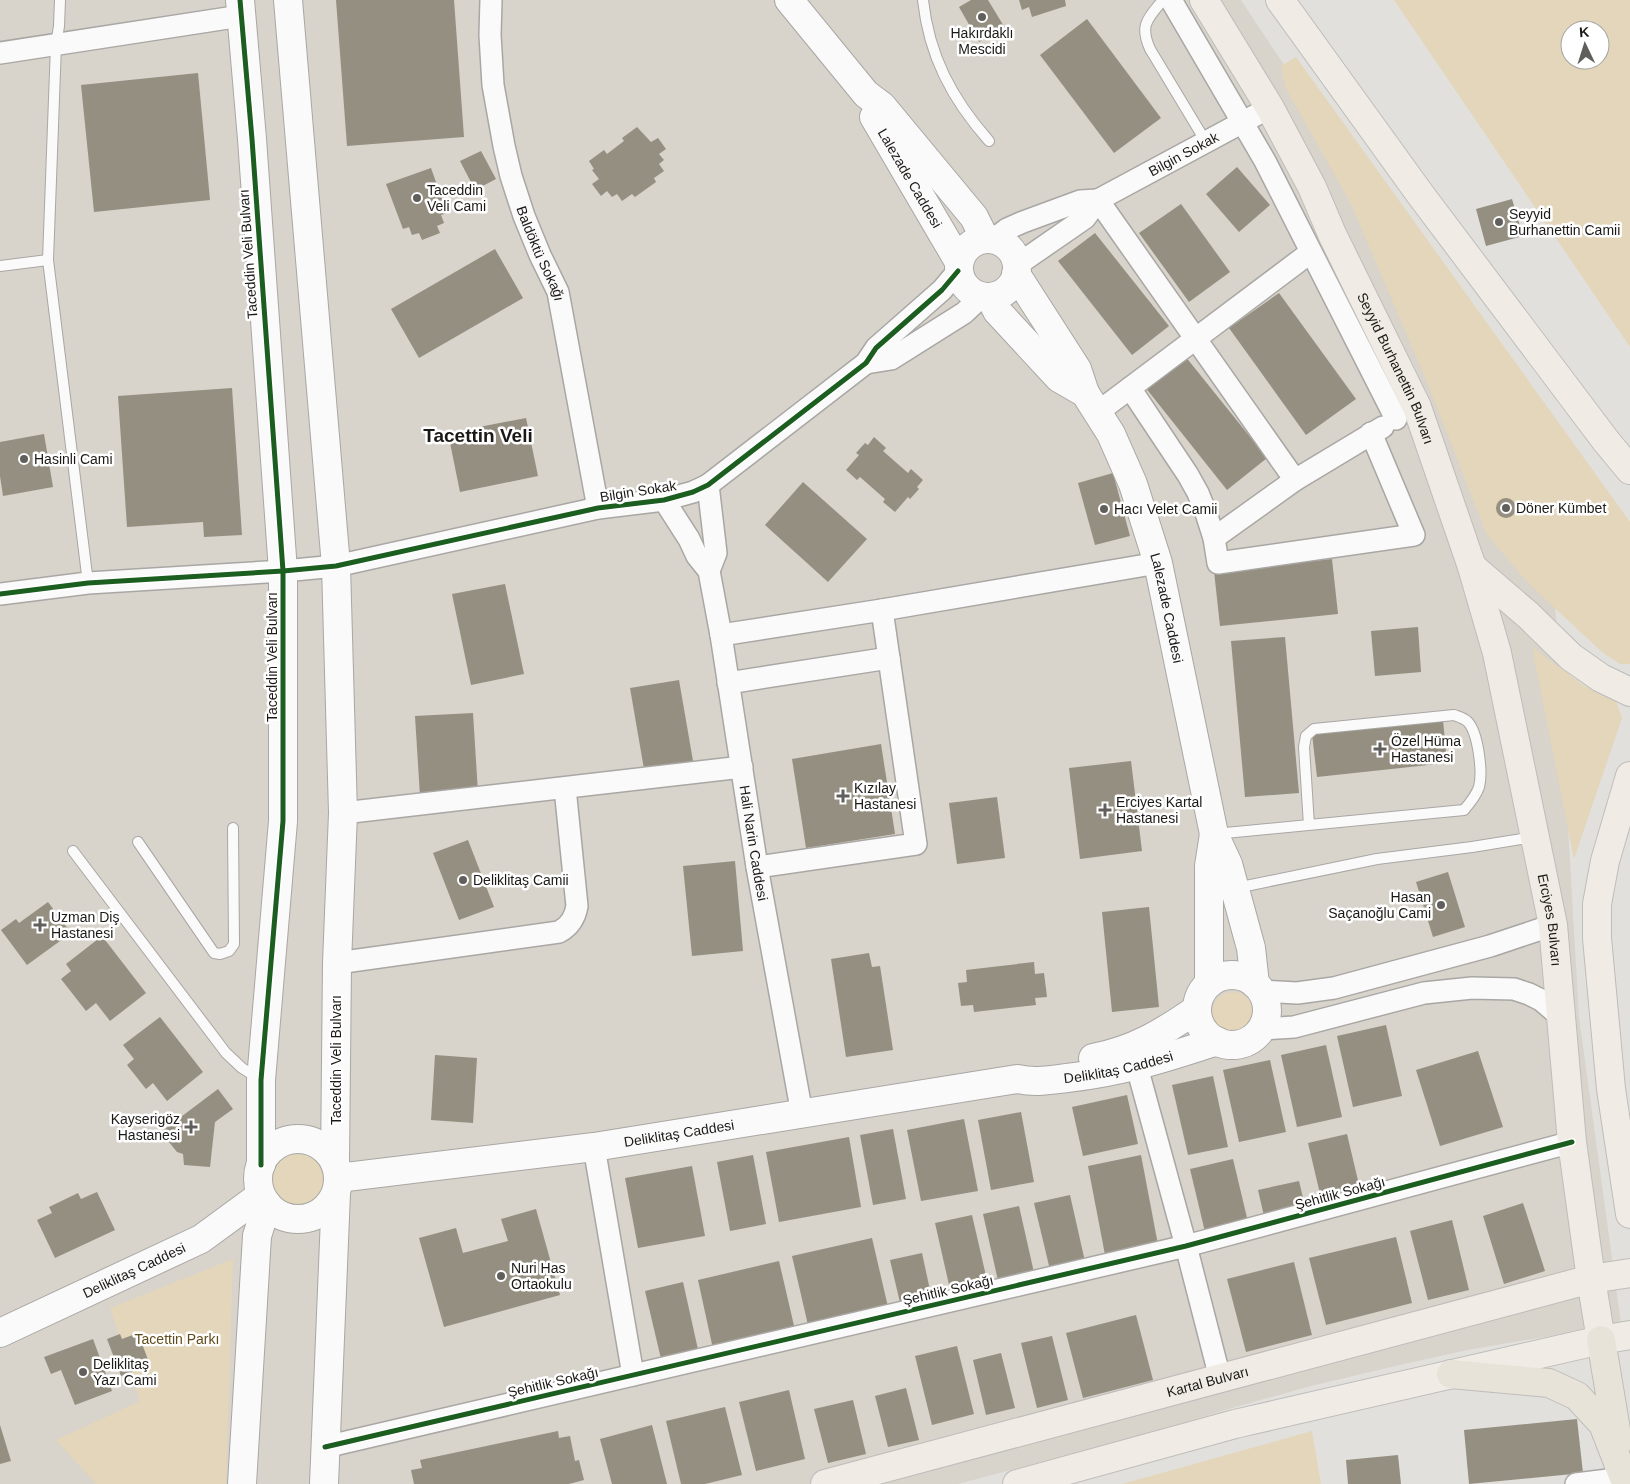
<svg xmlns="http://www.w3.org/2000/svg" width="1630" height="1484" viewBox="0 0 1630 1484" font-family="Helvetica,sans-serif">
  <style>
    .built { fill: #d8d3cb }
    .green { fill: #e3d6ba; fill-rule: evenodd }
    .building { fill: #948f80 }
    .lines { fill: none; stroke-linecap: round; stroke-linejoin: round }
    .lane-casing { stroke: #a9a7a4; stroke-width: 12 }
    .street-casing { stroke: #a9a7a4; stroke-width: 24 }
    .secondary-casing { stroke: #a9a7a4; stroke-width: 30 }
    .primary-casing { stroke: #bebdbb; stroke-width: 30 }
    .highway-casing { stroke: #bebdbb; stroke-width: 30 }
    .lane { stroke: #fbfafa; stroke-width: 10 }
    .street { stroke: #fbfafa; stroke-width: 21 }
    .secondary { stroke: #fbfafa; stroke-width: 28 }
    .primary { stroke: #f0ece5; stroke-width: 28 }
    .highway { stroke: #e8e3d9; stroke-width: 28 }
    .cycleway-casing { stroke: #fff; stroke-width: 8 }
    .cycleway { stroke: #1b5e20; stroke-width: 5 }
    .poi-dot { fill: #615f5c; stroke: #fff; stroke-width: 2 }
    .labels { text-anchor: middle; stroke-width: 5; stroke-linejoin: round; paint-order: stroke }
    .poi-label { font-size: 14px; fill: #1b1917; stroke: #fff; text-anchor: start }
    .street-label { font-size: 14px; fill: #1b1917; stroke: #fff }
    .park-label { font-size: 14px; fill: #604b1a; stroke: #fff }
    .district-label { font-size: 19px; font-weight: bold; fill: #1b1917; stroke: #fff }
  </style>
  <rect width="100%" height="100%" fill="#e2e0dc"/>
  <polygon class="built" points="0,0 1241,0 1292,77 1551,533 1579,1017 1621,1324 1467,1350 1391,1367 1311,1386 1232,1408 1154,1432 958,1484 0,1484"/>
  <g class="green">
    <path d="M1394 0H1630V347ZM1570 30H1600V60H1570Z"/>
    <polygon points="1296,57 1630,522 1630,664 1620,664 1602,652 1530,585 1487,535 1427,382 1351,204 1285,87 1281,66"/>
    <polygon points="1532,647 1583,685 1616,701 1622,718 1574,859"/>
    <circle cx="1233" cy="1013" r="21"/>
    <circle cx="298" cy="1179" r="27"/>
    <polygon points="233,1259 226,1484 96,1484 56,1440 140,1401 110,1308"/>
    <polygon points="1312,1431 1321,1484 1122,1484"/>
  </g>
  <g class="building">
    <polygon points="336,0 454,0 464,137 347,146"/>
    <polygon points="971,0 988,0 1005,28 979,42 959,7"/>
    <polygon points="1019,0 1065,0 1066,6 1032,17 1029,7 1022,10"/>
    <polygon points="1087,19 1161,118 1114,153 1040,55"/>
    <polygon points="198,73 210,200 94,212 81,85"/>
    <polygon points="637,127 651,142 658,138 666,149 659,154 664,160 659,164 664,171 654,178 656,182 635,197 632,194 622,201 617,194 612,197 607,191 601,196 592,184 599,179 592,170 594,169 589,161 604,150 607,154 624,141 622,138"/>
    <polygon points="481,151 496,179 475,190 460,161"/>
    <polygon points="1237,167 1270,205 1239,232 1206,194"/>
    <polygon points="431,168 447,213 441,215 444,223 437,226 440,233 422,240 419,233 412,235 409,227 403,229 386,184"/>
    <polygon points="1512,199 1523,236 1486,246 1476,209"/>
    <polygon points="1181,204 1230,272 1189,302 1139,233"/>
    <polygon points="1095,233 1169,326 1132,355 1058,261"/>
    <polygon points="495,249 523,298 419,358 391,309"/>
    <polygon points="1279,293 1356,399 1306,435 1229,328"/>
    <polygon points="1185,356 1267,458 1227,490 1145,387"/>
    <polygon points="232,388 242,535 204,537 203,522 127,527 118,396"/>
    <polygon points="526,418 538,476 460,492 448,433"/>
    <polygon points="44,434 53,487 3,496 0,476 0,442"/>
    <polygon points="874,437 886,448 883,451 908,473 911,469 923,480 917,487 919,489 910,499 908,497 895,512 883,502 885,499 860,477 857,480 846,470 859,455 856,453 865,443 868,445"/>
    <polygon points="1113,473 1130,536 1095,545 1078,483"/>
    <polygon points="803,482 867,539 828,582 765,525"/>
    <circle cx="1506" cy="508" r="10"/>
    <polygon points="1332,559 1338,614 1220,626 1214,571"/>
    <polygon points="505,584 524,674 471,685 452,594"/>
    <polygon points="1418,627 1421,672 1375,676 1371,631"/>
    <polygon points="1285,637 1299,793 1245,797 1231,641"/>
    <polygon points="679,680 693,761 644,769 630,688"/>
    <polygon points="473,713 478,793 420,796 415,716"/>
    <polygon points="1443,720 1447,763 1317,777 1312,734"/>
    <polygon points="881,744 895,834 806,848 792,759"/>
    <polygon points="1131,761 1142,851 1080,859 1069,768"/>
    <polygon points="997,797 1005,858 957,864 949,803"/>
    <polygon points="468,840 494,907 459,920 433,853"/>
    <polygon points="735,861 743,951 692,956 683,866"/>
    <polygon points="1448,872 1465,927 1433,937 1416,882"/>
    <polygon points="48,902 71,933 27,965 1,930 16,919 19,923"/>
    <polygon points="1149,907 1159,1007 1112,1012 1102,912"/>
    <polygon points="102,936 146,993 110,1021 96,1003 86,1011 61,979 71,971 66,964"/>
    <polygon points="869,953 872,967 880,966 893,1050 846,1057 831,959"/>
    <polygon points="1034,962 1035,974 1044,973 1047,997 1035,998 1036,1005 974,1012 973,1005 961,1006 958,983 967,982 966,970"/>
    <polygon points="160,1017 203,1072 167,1101 153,1083 146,1089 127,1065 134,1059 123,1045"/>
    <polygon points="1386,1025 1402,1096 1353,1107 1337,1036"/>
    <polygon points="1326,1045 1342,1117 1297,1127 1281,1055"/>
    <polygon points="1478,1051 1503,1127 1440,1146 1416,1070"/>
    <polygon points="435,1055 477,1058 473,1123 431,1120"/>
    <polygon points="1270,1060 1286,1132 1239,1142 1223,1070"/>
    <polygon points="1213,1076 1228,1147 1188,1155 1172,1085"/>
    <polygon points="218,1089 233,1109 215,1122 210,1167 184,1165 183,1154 177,1152 161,1132"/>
    <polygon points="1127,1095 1138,1144 1083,1156 1072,1107"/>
    <polygon points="1021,1112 1034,1182 991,1190 978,1120"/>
    <polygon points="964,1119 978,1191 921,1201 907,1130"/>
    <polygon points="893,1129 906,1199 873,1205 860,1135"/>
    <polygon points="1347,1134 1360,1189 1321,1198 1308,1143"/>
    <polygon points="849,1137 861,1207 779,1222 766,1152"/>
    <polygon points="753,1155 766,1224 730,1231 717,1162"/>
    <polygon points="1141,1155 1159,1250 1106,1260 1088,1166"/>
    <polygon points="1233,1159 1248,1222 1205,1232 1190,1169"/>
    <polygon points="692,1166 705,1236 638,1248 625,1178"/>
    <polygon points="1299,1181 1305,1206 1264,1216 1258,1190"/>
    <polygon points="97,1192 115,1230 55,1258 37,1220 52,1213 49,1207 78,1193 81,1199"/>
    <polygon points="1070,1195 1086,1266 1051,1274 1034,1203"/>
    <polygon points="1523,1203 1545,1271 1504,1284 1483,1216"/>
    <polygon points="1019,1206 1035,1277 999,1285 983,1214"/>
    <polygon points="536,1209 560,1295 444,1327 419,1238 456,1228 463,1253 508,1241 501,1219"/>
    <polygon points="972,1215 989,1289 952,1298 935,1223"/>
    <polygon points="1452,1220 1469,1290 1428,1300 1410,1231"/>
    <polygon points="1396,1237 1412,1303 1326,1325 1309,1258"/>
    <polygon points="872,1238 888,1307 808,1325 792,1256"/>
    <polygon points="922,1253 933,1304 902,1311 890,1260"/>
    <polygon points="779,1261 795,1330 713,1349 698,1280"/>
    <polygon points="1294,1262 1312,1335 1246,1352 1227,1279"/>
    <polygon points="683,1282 699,1354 662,1363 645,1291"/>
    <polygon points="1136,1315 1153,1380 1083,1398 1066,1333"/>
    <polygon points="138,1333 150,1365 121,1376 107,1339 120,1334 122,1339"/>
    <polygon points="1052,1336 1068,1400 1037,1408 1021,1343"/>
    <polygon points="93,1339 112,1391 75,1405 61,1370 51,1374 44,1357"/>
    <polygon points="957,1346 974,1414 932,1425 915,1356"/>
    <polygon points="1001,1353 1015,1408 986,1415 973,1360"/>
    <polygon points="906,1388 919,1440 888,1447 875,1396"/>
    <polygon points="789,1390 805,1459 756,1471 739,1402"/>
    <polygon points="853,1400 866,1454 828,1463 814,1409"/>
    <polygon points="725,1407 742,1475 705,1484 681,1484 666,1421"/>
    <polygon points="1577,1419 1583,1473 1469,1484 1464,1430"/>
    <polygon points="0,1425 11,1461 0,1464"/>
    <polygon points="652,1425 667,1484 612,1484 600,1439"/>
    <polygon points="558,1431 559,1438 570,1436 575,1461 579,1460 584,1480 569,1484 414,1484 411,1470 422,1468 420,1460"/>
    <polygon points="1398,1455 1401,1484 1348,1484 1346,1460"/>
  </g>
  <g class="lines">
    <g class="lane-casing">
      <g id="lane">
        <polyline points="60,0 59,26 56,45 48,260 88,583"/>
        <path d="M923 0C929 56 952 99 989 141"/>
        <path d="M1163 0C1148 18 1139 25 1150 49L1206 142"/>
        <polyline points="0,266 48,260"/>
        <path d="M1215 834 1464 810C1470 803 1476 796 1479 787 1483 772 1478 733 1468 722 1464 718 1459 717 1454 715L1314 729 1306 736 1304 747 1309 825"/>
        <polyline points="138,842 214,953 220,954 229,951 234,944 233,828"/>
        <polyline points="73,851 226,1053 242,1068 258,1078"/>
        <polyline points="1236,888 1377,859 1472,847 1534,837"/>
      </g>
    </g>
    <g class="street-casing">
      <g id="street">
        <path id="s1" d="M491 0 490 35 493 85 504 146 511 176 524 216 540 255 558 292 598 508"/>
        <polyline points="1171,0 1265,161 1396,419"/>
        <polyline points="0,53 241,16"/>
        <polyline points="1098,200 1295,480"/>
        <polyline points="994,239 1007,229 1023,222 1080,201 1098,200"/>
        <path id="s2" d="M1017 265 1085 218 1098 200 1256 115"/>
        <polyline points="866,363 891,359 964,313 981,297"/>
        <polyline points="1130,388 1188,475 1198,493 1206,513 1214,538 1218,563 1414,535 1371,433"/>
        <polyline points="1098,412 1311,252"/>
        <polyline points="708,485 716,553 709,571"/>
        <path id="s3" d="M664 500 689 539 697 556 709 571 721 635 757 867 802 1114"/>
        <polyline points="1214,538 1295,480 1383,427"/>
        <polyline points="0,594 88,583 283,571 336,566 598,508 664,500 693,492 708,485 866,363 876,348 942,290 958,271"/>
        <polyline points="721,635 882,610 1158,563"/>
        <polyline points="728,683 889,658"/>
        <polyline points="343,813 742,767"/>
        <polyline points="757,867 916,844 882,610"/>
        <path d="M337 963 559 932C570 926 575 918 577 906L565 788"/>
        <polyline points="1262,991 1297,993 1334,988 1490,946 1553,925"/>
        <polyline points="1261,1029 1294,1027 1424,993 1472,988 1514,989 1529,994 1541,1000 1561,1017"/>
        <polyline points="1137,1067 1186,1246 1220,1378"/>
        <polyline points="594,1147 633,1375"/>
        <polyline points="325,1447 1186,1246 1572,1142"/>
        <polyline points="1576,1484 1624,1478"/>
      </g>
    </g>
    <g class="secondary-casing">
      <g id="secondary">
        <polyline points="240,0 252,139 283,571 283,821 261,1080 261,1165"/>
        <polyline points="288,0 336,566 343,813 337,963 335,1163"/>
        <polyline points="789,0 866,94 882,106 974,217 985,239"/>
        <path id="s4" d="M874 117 959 262"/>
        <circle cx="988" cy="268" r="29"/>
        <path id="s5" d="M1016 274 1077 369 1085 393 1111 434 1133 484 1158 563 1214 834 1228 864 1251 948 1255 984"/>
        <polyline points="990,297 997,311 1059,378 1085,393"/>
        <circle cx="1232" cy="1010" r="35"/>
        <polyline points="1209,983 1209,866 1214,834"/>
        <path d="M1093 1058C1135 1050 1162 1033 1197 1009"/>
        <circle cx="298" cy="1179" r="40"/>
        <path id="s6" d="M338 1178 594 1147 1017 1079C1036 1083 1049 1080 1067 1078 1121 1072 1166 1058 1217 1041"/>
        <path id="s7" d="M0 1333 201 1239 261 1195"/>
        <polyline points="242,1484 257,1236 267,1204"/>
        <polyline points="324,1484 336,1193"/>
      </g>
    </g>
    <g class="primary-casing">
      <g id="primary">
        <path id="s8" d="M1204 0 1270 108 1312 187 1332 234 1417 407 1472 567 1497 653 1553 925 1572 1142 1591 1279 1601 1340"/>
        <polyline points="1280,0 1420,194 1606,441 1630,470"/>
        <polyline points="1472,567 1528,615 1571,657 1601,678 1630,692"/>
        <polyline points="1630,776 1605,861 1597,904 1597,938 1611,1089 1630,1214"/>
        <path id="s9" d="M825 1484 1591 1279 1630 1273"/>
        <polyline points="1017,1484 1235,1424 1601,1340 1630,1335"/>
      </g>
    </g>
    <g class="highway-casing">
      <g id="highway">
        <polyline points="1601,1340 1618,1442"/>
        <polyline points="1451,1374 1549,1383 1577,1396 1603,1424 1624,1478"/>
      </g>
    </g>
    <use href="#lane" class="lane"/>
    <use href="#street" class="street"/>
    <use href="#secondary" class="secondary"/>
    <use href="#primary" class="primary"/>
    <use href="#highway" class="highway"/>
    <g class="cycleway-casing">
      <g id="cycleway">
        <polyline points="240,0 252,139 283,571 283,821 261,1080 261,1165"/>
        <polyline points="0,594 88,583 283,571 336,566 598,508 664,500 693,492 708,485 866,363 876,348 942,290 958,271"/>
        <polyline points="325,1447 1186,1246 1572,1142"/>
      </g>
    </g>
    <use href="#cycleway" class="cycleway"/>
  </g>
  <g class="poi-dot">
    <circle cx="982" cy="17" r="5"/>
    <circle cx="417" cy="198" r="5"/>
    <circle cx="1499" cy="222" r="5"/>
    <circle cx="24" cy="459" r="5"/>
    <circle cx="1506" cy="508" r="5"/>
    <circle cx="1104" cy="509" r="5"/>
    <path d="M1377.5 741.5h5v5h5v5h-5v5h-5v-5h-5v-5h5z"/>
    <path d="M840.5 788.5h5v5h5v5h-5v5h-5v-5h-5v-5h5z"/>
    <path d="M1102.5 802.5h5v5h5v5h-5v5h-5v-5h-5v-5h5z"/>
    <circle cx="463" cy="880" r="5"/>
    <circle cx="1441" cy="905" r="5"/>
    <path d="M37.5 917.5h5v5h5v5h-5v5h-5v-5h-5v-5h5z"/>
    <path d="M188.5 1119.5h5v5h5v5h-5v5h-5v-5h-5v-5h5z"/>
    <circle cx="501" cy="1276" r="5"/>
    <circle cx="83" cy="1372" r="5"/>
  </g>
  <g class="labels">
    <g class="poi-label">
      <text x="982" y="38" text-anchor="middle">Hakırdaklı<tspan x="982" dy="16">Mescidi</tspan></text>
      <text x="427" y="195">Taceddin<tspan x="427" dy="16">Veli Cami</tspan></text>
      <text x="1509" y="219">Seyyid<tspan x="1509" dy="16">Burhanettin Camii</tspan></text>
      <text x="34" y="464">Hasinli Cami</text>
      <text x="1516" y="513">Döner Kümbet</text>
      <text x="1114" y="514">Hacı Velet Camii</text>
      <text x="1391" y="746">Özel Hüma<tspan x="1391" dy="16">Hastanesi</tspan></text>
      <text x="854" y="793">Kızılay<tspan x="854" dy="16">Hastanesi</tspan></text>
      <text x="1116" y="807">Erciyes Kartal<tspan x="1116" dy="16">Hastanesi</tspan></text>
      <text x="473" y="885">Deliklitaş Camii</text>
      <text x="1431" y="902" text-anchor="end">Hasan<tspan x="1431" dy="16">Saçanoğlu Cami</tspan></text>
      <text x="51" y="922">Uzman Diş<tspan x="51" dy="16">Hastanesi</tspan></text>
      <text x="180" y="1124" text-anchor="end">Kayserigöz<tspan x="180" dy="16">Hastanesi</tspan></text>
      <text x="511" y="1273">Nuri Has<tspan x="511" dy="16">Ortaokulu</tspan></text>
      <text x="93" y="1369">Deliklitaş<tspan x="93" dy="16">Yazı Cami</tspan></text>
    </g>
    <g class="street-label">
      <text dy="5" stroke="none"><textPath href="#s2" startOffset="202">Bilgin Sokak</textPath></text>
      <text dy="5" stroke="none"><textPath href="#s4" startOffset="71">Lalezade Caddesi</textPath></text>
      <text transform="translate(248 254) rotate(-94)" y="5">Taceddin Veli Bulvarı</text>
      <text dy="5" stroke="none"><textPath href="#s1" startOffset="261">Baldöktü Sokağı</textPath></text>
      <text dy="5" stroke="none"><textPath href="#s8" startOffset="416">Seyyid Burhanettin Bulvarı</textPath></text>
      <text transform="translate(638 491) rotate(-9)" y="5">Bilgin Sokak</text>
      <text dy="5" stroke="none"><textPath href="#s5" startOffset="370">Lalezade Caddesi</textPath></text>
      <text transform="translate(272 657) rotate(-90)" y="5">Taceddin Veli Bulvarı</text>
      <text dy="5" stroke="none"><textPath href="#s3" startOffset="360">Hali Narin Caddesi</textPath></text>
      <text dy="5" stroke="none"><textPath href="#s8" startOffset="991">Erciyes Bulvarı</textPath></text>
      <text transform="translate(336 1060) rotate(-90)" y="5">Taceddin Veli Bulvarı</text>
      <text dy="5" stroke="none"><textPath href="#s6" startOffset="789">Deliklitaş Caddesi</textPath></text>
      <text dy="5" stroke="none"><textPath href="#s6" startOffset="344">Deliklitaş Caddesi</textPath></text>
      <text transform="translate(1340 1193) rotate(-15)" y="5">Şehitlik Sokağı</text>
      <text dy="5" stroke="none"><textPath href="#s7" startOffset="148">Deliklitaş Caddesi</textPath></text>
      <text transform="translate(948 1290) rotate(-13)" y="5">Şehitlik Sokağı</text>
      <text transform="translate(553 1382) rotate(-13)" y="5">Şehitlik Sokağı</text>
      <text dy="5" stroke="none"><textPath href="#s9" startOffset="396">Kartal Bulvarı</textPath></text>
    </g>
    <g class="park-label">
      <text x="177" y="1344">Tacettin Parkı</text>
    </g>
    <g class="district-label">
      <text x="478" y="442">Tacettin Veli</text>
    </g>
  </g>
  <g transform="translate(1585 45) rotate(356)"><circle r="24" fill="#ffffff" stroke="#a4a3a2"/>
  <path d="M0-4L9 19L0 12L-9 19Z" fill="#615f5c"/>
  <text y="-8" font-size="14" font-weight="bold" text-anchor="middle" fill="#1b1917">K</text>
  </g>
</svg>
